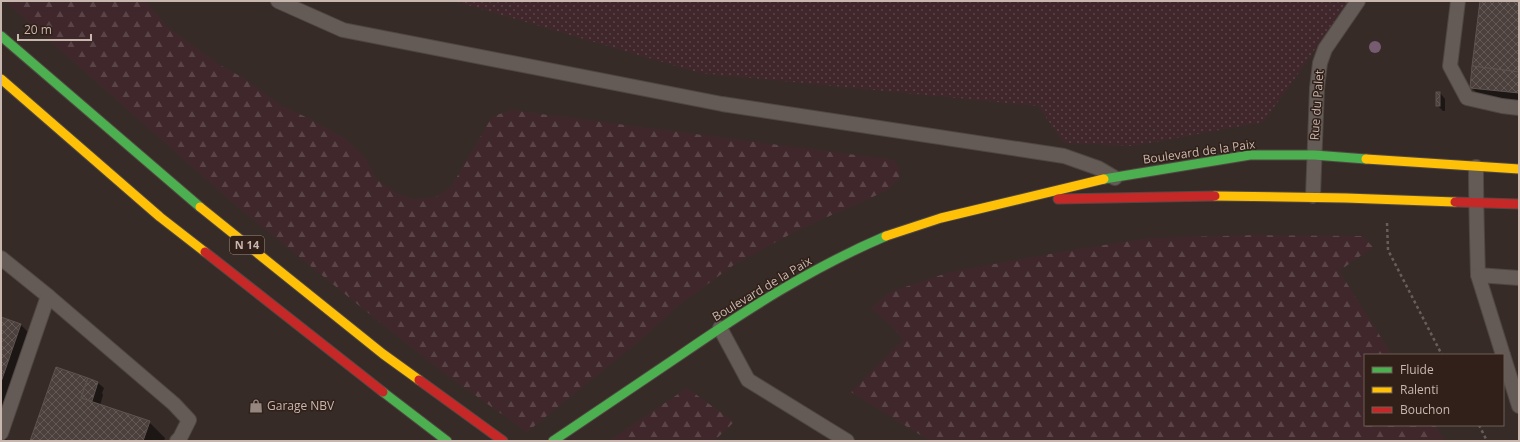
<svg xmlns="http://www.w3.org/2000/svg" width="1520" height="442" viewBox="0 0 1520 442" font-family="'Open Sans',sans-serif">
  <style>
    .grass { fill: url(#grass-dots) }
    .forest { fill: url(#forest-firs) }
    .shadow { fill: #0007 }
    .building { fill: url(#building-cross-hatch); stroke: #5e534e }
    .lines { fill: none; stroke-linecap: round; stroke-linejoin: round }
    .lane-casing { stroke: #4f4642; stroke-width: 16 }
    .fast-casing { stroke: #524843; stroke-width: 11 }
    .slow-casing { stroke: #524843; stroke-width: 11 }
    .jam-casing { stroke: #524843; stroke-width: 11 }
    .path { stroke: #685e5b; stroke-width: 2.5; stroke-dasharray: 3 3; stroke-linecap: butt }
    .lane { stroke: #645a56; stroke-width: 14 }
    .fast { stroke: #4caf50; stroke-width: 9 }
    .slow { stroke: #ffc107; stroke-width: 9 }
    .jam { stroke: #c62828; stroke-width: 9 }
    .tree { fill: #775b71 }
    .labels { text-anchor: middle; stroke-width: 3; stroke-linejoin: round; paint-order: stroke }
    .shield { fill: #302019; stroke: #9a8a82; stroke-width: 1 }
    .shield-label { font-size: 11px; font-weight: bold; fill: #c8b7af }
    .street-label { font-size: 12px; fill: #c8b7af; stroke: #302019 }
    .poi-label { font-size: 12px; fill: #c8b7af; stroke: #302019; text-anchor: start }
  </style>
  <defs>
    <pattern id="grass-dots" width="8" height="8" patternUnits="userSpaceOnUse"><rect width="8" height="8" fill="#40272c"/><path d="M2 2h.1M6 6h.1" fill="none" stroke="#5a4448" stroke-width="1.8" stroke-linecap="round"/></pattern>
    <pattern id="forest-firs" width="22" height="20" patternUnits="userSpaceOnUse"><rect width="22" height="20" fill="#40272c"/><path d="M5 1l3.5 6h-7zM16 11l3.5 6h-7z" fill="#5a4448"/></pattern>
    <pattern id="building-cross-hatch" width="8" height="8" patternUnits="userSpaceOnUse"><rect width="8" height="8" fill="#4b403c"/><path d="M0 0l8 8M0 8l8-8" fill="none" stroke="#635956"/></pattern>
  </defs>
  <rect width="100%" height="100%" fill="#362b26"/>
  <polygon class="grass" points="454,1 1348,1 1293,81 1263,122 1133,146 1064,143 1038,106 700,73"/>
  <g class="forest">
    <polygon points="5,1 146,1 166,26 220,65 245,79 280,105 308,118 346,139 366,159 376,179 398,194 415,199 436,197 451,187 492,117 510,110 894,160 899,168 899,179 886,191 800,229 735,264 676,307 645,336 527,432 444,373 362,308 232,202"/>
    <polygon points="1255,235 1362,236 1373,247 1339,271 1392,355 1365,355 1365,425 1435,425 1445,441 930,441 851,392 903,340 892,326 871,308 890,292 950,272 1072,250 1150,238"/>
    <polygon points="687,388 734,422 714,441 609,441"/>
  </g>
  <g class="shadow">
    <polygon points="1481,1 1519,1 1519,107 1486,103 1471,87"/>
    <polygon points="1440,93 1445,99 1445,111 1443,111 1437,105"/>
    <polygon points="1,318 20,324 39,343 6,441 1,441"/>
    <polygon points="88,379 98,383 104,388 102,393 103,395 100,405 149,422 165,438 164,441 31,441"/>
  </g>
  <g class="building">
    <polygon points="1480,1 1519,1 1519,72 1472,66"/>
    <polygon points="1472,66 1519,72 1519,93 1470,88"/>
    <rect x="1436" y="92" width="4" height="14"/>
    <polygon points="1,317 21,324 1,382"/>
    <polygon points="56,367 88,378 81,398 150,421 143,441 30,441"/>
    <polygon points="88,378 98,382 92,401 81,398"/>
  </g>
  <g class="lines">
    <g class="lane-casing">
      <g id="lane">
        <polyline points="278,1 343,30 722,104 1064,156 1098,168 1115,178"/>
        <polyline points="1458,1 1450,66 1467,98 1502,106 1519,108"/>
        <path d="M1476 167C1476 203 1477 239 1478 275"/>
        <polyline points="1313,196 1317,88 1320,63 1325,49 1358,1"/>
        <polyline points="1,258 48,296 1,433"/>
        <polyline points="48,296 174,404 189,420 180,438 177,441"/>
        <polyline points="720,328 748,380 847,441"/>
        <polyline points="1503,355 1478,275 1519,278"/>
        <polyline points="1503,355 1519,406"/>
      </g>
    </g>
    <g class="fast-casing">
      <g id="fast">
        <polyline points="1,36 200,207"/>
        <polyline points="1104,179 1250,155 1314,155 1366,159"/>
        <polyline points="383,392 447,441"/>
        <path d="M553 441C595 413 637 384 679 356 746 310 811 268 886 236"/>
      </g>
    </g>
    <g class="slow-casing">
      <g id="slow">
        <polyline points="1,79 160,217 205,252"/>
        <polyline points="1366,159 1519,169"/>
        <polyline points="1215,196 1346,198 1455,202"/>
        <polyline points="200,207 383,354 419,380"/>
        <polyline points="886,236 941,218 1104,179"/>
      </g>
    </g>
    <g class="jam-casing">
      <g id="jam">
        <polyline points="1058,199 1215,196"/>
        <polyline points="1455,202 1519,204"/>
        <polyline points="205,252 383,392"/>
        <polyline points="419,380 503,441"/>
      </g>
    </g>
    <g class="path">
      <polyline points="1387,223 1388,250 1442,355"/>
      <polyline points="1479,425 1487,441"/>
    </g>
    <use href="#lane" class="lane"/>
    <use href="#fast" class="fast"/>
    <use href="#slow" class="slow"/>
    <use href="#jam" class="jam"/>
  </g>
  <circle class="tree" cx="1375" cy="47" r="6"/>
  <defs>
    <g id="shop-bare" transform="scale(1.08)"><path d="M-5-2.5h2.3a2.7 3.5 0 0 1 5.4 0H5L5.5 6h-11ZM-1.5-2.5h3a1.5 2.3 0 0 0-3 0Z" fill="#95867f" stroke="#302019" stroke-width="2.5" paint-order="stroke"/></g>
  </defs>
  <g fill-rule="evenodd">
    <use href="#shop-bare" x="256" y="406"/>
  </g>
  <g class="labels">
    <rect class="shield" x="230" y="236" width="34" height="18" rx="3"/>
    <g class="shield-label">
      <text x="247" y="249">N 14</text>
    </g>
    <g class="street-label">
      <text transform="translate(1317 105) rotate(-86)" y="4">Rue du Palet</text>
      <text transform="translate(1199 152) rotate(-8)" y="4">Boulevard de la Paix</text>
      <text transform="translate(762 289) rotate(-31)" y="4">Boulevard de la Paix</text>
    </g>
    <g class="poi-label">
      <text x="267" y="410">Garage NBV</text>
    </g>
  </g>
  <rect width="1520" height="442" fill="none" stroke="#c8b7af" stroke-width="4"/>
  <rect x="1364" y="354" width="140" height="72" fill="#302019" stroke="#6d5c55"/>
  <rect x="1372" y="367" width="20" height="6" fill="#4caf50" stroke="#6d5c55"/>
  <text x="1400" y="374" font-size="12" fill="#c8b7af">Fluide</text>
  <rect x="1372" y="387" width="20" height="6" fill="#ffc107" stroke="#6d5c55"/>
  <text x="1400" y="394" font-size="12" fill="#c8b7af">Ralenti</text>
  <rect x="1372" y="407" width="20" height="6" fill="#c62828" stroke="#6d5c55"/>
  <text x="1400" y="414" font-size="12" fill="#c8b7af">Bouchon</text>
  <path d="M18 34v6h73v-6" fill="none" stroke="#c8b7af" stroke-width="2"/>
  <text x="24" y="34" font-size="12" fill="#c8b7af" stroke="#302019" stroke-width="3" paint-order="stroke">20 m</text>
</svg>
